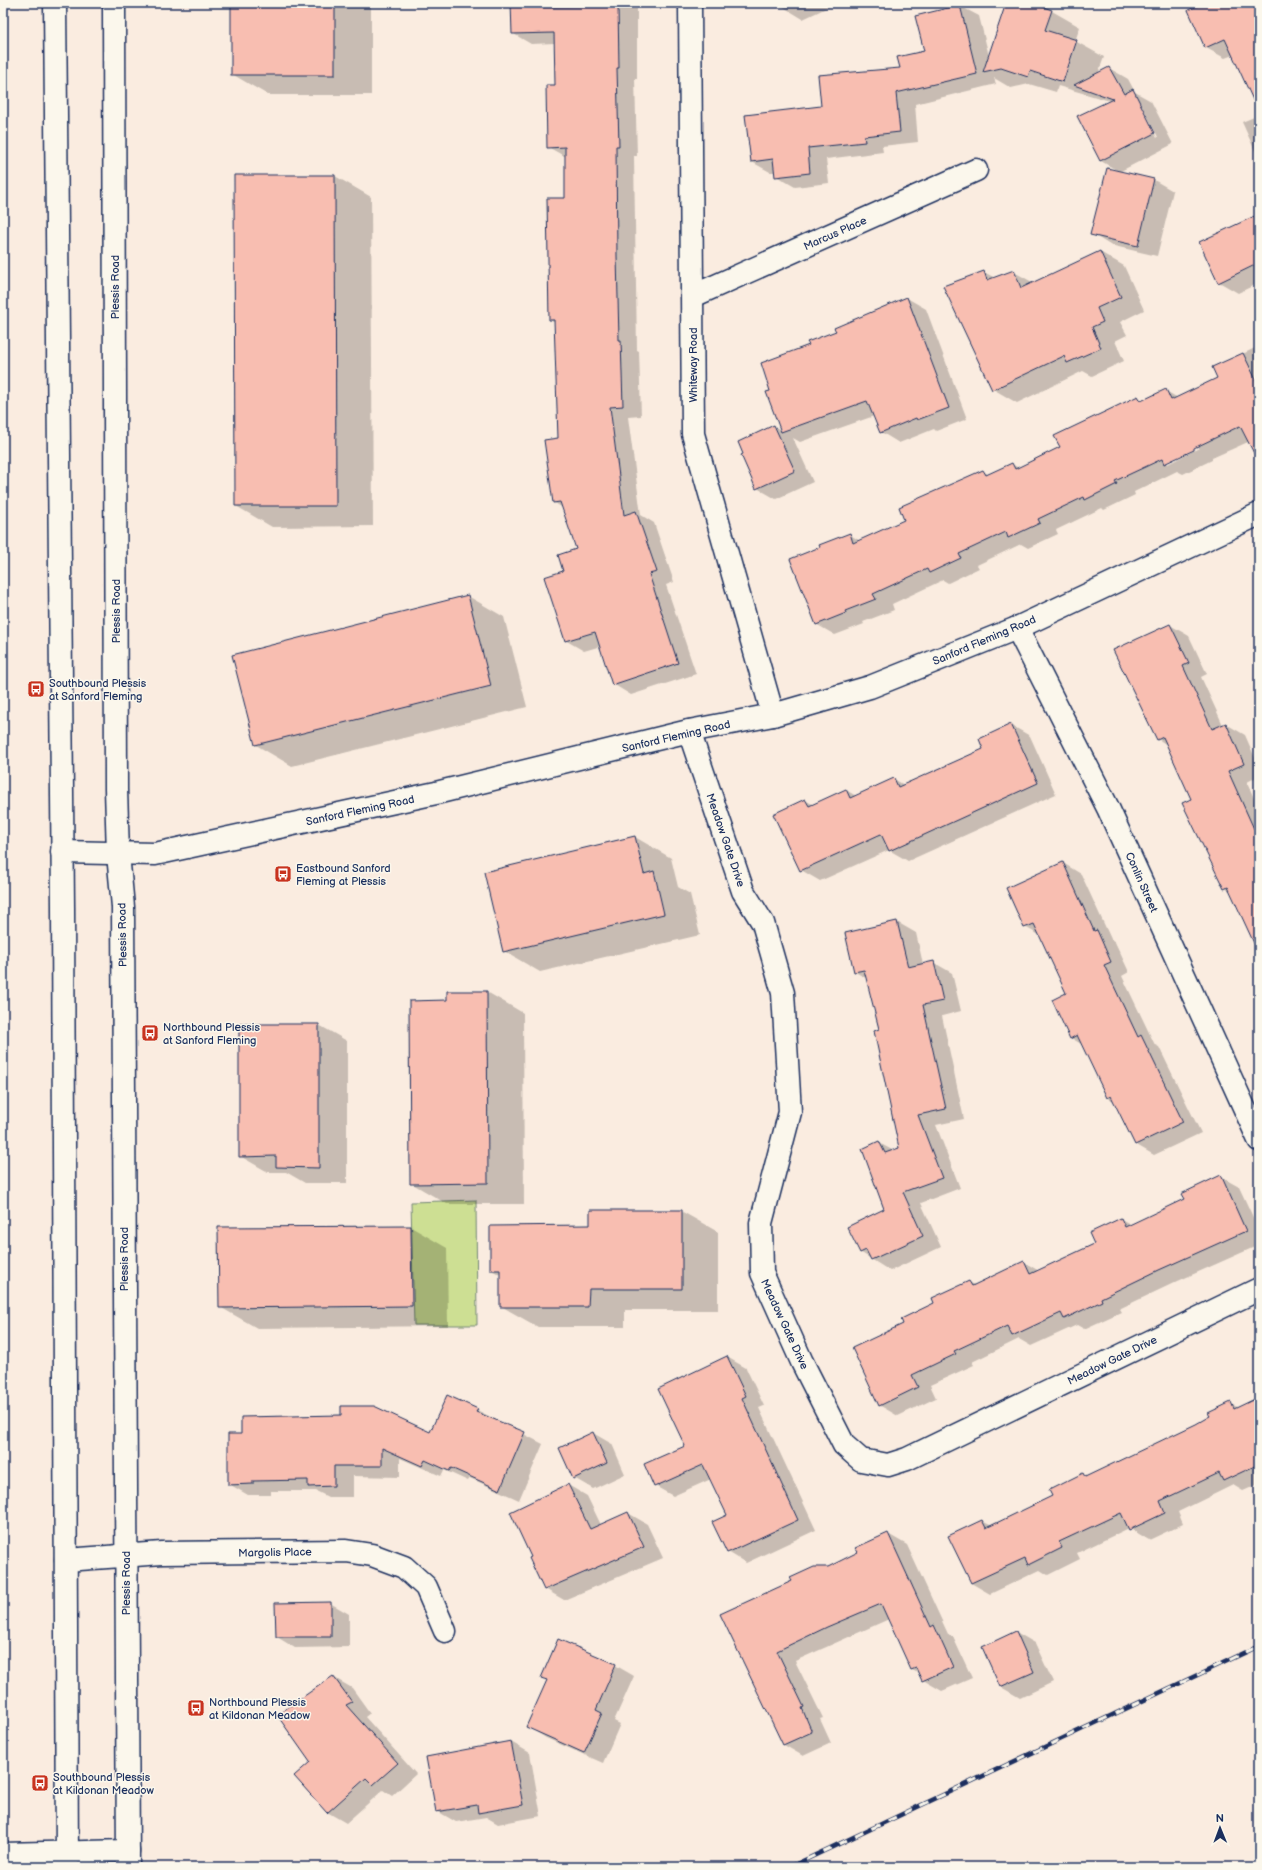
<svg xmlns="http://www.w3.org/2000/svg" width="1262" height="1870" viewBox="0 0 1262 1870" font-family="'Balsamiq Sans',sans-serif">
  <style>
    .green { fill: #cddf93; stroke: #748778 }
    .shadow { fill: #0003; fill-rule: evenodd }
    .building { fill: #f8beb1; stroke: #1b2f5e }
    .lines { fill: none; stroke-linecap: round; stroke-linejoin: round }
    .minor-casing { stroke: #1b2f5e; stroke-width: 25 }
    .tertiary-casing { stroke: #1b2f5e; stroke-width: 25 }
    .secondary-casing { stroke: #1b2f5e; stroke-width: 25 }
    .minor { stroke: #fbf7ec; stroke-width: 22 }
    .tertiary { stroke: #fbf7ec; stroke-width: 22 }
    .secondary { stroke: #fbf7ec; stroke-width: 22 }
    .rail-casing { stroke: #1b2f5e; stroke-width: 4.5 }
    .rail { stroke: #fbf7ec; stroke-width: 3; stroke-dasharray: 9; stroke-linecap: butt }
    .labels { text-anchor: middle; stroke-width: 3; stroke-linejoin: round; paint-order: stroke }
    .street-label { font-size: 11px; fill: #1b2f5e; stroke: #fbf7ec }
    .poi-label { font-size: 11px; fill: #1b2f5e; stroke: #fbf7ec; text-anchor: start }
  </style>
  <rect width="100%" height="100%" fill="#faece0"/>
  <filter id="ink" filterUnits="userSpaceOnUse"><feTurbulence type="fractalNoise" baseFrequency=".025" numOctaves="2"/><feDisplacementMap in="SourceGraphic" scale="8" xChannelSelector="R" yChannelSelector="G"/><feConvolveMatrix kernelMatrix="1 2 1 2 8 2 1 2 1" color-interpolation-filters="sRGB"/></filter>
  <g filter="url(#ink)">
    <polygon class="green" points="476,1200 477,1325 414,1325 411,1202"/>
    <g class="shadow">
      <polygon points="232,3 371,3 371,95 268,95 232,74"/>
      <polygon points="512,3 637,3 637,78 635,78 637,156 634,156 637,350 639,351 641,416 628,417 641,515 654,523 674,582 666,585 696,674 631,695 613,684 601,646 584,651 565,640 564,572 578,549 563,508 553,502 559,439 555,323 550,320 566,199 566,157 548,147 556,86 555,43 531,44 512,33"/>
      <polygon points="779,3 837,3 803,19 780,5"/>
      <path d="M1007 3H1029L1052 11 1080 27 1075 41 1104 57 1098 74 1109 68 1128 79 1135 92 1151 101 1173 144 1119 172 1154 180 1173 191 1157 256 1110 245 1092 234 1118 171 1101 161 1078 117 1110 101 1058 86 1056 92 1029 84 1011 88 994 78 996 84 915 104 918 142 882 146 883 152 826 159 829 183 795 187 776 176 775 172H770L752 162 822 107 901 68 925 52 917 16 960 6 979 16 989 56ZM1138 102H1140L1158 137 1157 138Z"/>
      <polygon points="1192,3 1259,3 1259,110 1233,55 1225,58 1206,48"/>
      <polygon points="1259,115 1259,160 1242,122"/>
      <polygon points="335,176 371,197 373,526 272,527 236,506"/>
      <polygon points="1259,215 1259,283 1238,293 1219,282"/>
      <polygon points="1100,252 1124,266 1144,310 1120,322 1127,335 1115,341 1124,361 1092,376 1083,371 1017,403 993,389 984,272 995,278 1014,272 1034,283"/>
      <polygon points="907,298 926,309 967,419 936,431 934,429 899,443 881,432 874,416 800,442 793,438 813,482 776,499 757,488 773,426 781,430 772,391 810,346"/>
      <path d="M1259 346V439L1257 438 1212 458V460L1183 474 1177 471 1134 492 1135 495 1104 510 1102 508 1056 530 1058 534 1028 548 1021 544 977 565 979 568 948 583 943 580 892 604 894 610 863 622 864 624 835 635 816 624 849 534 860 541 906 520 983 471 989 475 1011 464 1019 468 1061 448 1138 397 1145 401 1166 391 1178 398 1218 378 1214 368ZM1198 446 1199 448 1168 464 1166 462Z"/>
      <polygon points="468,596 504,617 527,707 292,766 256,745"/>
      <polygon points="1170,625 1189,636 1207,674 1201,677 1223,725 1226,724 1245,735 1259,767 1259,776 1247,782 1259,810 1259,945 1231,892 1225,888 1192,799 1167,745 1158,739"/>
      <polygon points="1011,725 1030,736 1056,794 908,861 889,850 820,881 801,870 805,800 814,805 846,790 856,796 894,779 904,785 985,749"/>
      <polygon points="635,837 671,858 678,887 690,894 700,935 540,972 504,951"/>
      <polygon points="1063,863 1081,874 1111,939 1115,942 1129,972 1122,976 1155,1045 1159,1047 1201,1133 1154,1155 1135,1144 1115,1102 1107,1097 1083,1045 1071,1038 1067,994 1041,936 1025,927"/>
      <polygon points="897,922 916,933 923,964 933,962 952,973 961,1011 942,1016 964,1119 936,1125 960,1188 921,1203 941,1247 890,1271 860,1252 886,1210 879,1143 894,1151 900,1149 880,1030 868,979 855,972"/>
      <polygon points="487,992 523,1013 524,1204 447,1204 411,1183 448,1001"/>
      <polygon points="319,1025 347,1041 347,1183 305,1183 286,1172 268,1172 240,1156"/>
      <polygon points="1221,1177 1239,1187 1259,1230 1259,1245 1178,1281 1119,1309 1121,1312 1084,1329 1077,1325 1031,1346 1019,1339 972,1362 974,1365 930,1385 936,1398 898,1416 879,1405 905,1325 935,1304 969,1282 975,1285 1024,1262 1039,1271 1096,1244 1121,1219 1132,1225 1185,1200"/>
      <polygon points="681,1211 718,1232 718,1310 625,1310 625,1327 538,1327 501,1306 501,1275 491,1270 591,1226"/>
      <polygon points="411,1227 447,1248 448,1326 257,1328 220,1307"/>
      <polygon points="727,1357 746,1368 764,1406 759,1408 816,1530 746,1563 728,1552 728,1516 711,1479 673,1496 655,1486 686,1446"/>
      <polygon points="1259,1398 1259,1484 1243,1491 1233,1485 1178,1512 1183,1524 1149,1540 1129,1528 1077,1553 1080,1559 1048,1575 1040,1570 990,1594 971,1583 982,1521 992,1526 1053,1496 1083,1474 1088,1477 1197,1425 1231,1404 1239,1408"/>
      <polygon points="477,1410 543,1444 519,1500 470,1478 468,1481 444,1470 441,1476 400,1458 400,1477 353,1476 353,1497 328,1497 316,1491 271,1491 271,1495 248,1495 229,1484 431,1433"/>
      <polygon points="593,1433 612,1444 625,1474 593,1489 574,1478"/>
      <polygon points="568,1485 587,1496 601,1525 628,1513 647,1524 663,1558 564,1600 545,1589"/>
      <polygon points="888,1534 907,1545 948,1634 953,1637 972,1678 942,1691 923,1680 920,1674 912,1670 889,1619 795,1661 823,1718 820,1719 831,1743 803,1756 784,1745 721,1614 859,1553"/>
      <polygon points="330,1603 349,1614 349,1647 295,1648 277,1637"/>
      <polygon points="1016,1632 1035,1643 1053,1682 1020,1698 1001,1687 983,1647"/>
      <polygon points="615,1665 634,1676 614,1721 620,1724 603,1763 546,1738 528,1727 548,1681 542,1677"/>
      <polygon points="333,1677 352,1688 370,1713 365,1717 416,1774 392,1796 383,1790 346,1823 327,1812 311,1762"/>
      <polygon points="511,1742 530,1753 541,1816 498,1824 486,1817 456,1822 437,1811"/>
    </g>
    <g class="building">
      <rect x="231" y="3" width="104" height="72"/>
      <polygon points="511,3 541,3 542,7 618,5 619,68 617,68 619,146 616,146 617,256 619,340 621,340 623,406 610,407 624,515 636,511 657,572 649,574 678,663 612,685 595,632 565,641 544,577 563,571 558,555 576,549 560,502 553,503 544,440 558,438 554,320 549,320 547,198 565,198 565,147 547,148 546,85 555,85 554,33 512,34"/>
      <polygon points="1006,3 1032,3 1052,10 1045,30 1077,40 1063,82 1030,71 1028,77 1001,68 983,72"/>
      <polygon points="1204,3 1259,3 1259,113 1225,39 1205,48 1188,10"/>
      <polygon points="960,5 977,74 896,93 900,132 864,136 865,142 808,148 810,173 775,177 773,159 751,162 745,115 821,106 818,75 900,68 897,57 924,51 915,16"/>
      <polygon points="1109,67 1124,94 1133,89 1155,133 1100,161 1077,116 1113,99 1074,85"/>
      <polygon points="1107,168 1154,179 1138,246 1090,235"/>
      <polygon points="234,175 335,175 336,506 235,506"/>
      <polygon points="1259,214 1259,263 1218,283 1199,242"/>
      <polygon points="1100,251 1121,297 1097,308 1103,322 1092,327 1101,348 1067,363 1064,356 992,390 943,286 984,271 987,280 1014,270 1021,288"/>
      <polygon points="907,297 949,408 917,420 916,418 880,433 867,401 781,432 766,392 770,391 761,363 809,345 807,342 836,331 834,328"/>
      <polygon points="1243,353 1259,386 1259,463 1240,426 1194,448 1194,450 1164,464 1162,459 1115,481 1117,484 1085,500 1084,497 1038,519 1040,523 1008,538 1006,532 959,554 961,558 929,573 927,569 873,594 876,599 845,611 846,613 816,625 790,559 820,547 819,545 850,533 853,543 904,520 899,507 983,470 986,475 1012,463 1015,469 1060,447 1054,436 1138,396 1141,401 1166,389 1171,400 1217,378 1212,367"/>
      <polygon points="774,425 795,471 756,489 741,455 743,454 738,442"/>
      <polygon points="468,595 491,686 255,745 232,655"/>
      <polygon points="1170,624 1189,663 1183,666 1212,729 1226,723 1244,764 1228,771 1259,840 1259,954 1228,887 1224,889 1182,803 1191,799 1163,737 1157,740 1113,650"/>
      <polygon points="1011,724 1038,783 889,851 881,834 800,871 773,814 805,799 809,806 846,789 850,798 894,778 898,787 983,749 979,739"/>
      <polygon points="635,836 644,874 654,871 664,914 503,952 484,872"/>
      <polygon points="1063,862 1094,931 1097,930 1111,962 1104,965 1138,1037 1141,1035 1183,1122 1135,1145 1111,1096 1107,1098 1077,1035 1070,1039 1052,1000 1066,993 1034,924 1024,928 1006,888"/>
      <polygon points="897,921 908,967 934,961 943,1001 923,1005 946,1109 918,1115 942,1178 903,1192 923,1236 871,1260 866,1250 860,1253 847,1227 884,1209 862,1149 879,1141 885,1153 899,1148 874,1031 879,1029 864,970 854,972 845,933"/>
      <polygon points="447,991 487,991 488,1183 410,1184 409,1001 447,1000"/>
      <polygon points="239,1024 319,1024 319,1168 276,1167 276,1156 239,1157"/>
      <polygon points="1221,1175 1246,1231 1159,1270 1101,1298 1102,1301 1064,1319 1061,1313 1012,1336 1007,1326 954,1351 956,1354 912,1375 918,1387 879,1406 852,1348 903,1324 901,1319 934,1303 932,1298 969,1281 972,1286 1024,1261 1030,1274 1094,1244 1089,1233 1121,1218 1125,1227 1184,1199 1181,1194"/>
      <polygon points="590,1210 682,1210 682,1289 589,1289 588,1307 500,1307 500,1270 490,1270 490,1226 590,1225"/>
      <polygon points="411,1226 412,1306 219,1308 218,1227"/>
      <polygon points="727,1356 746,1396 742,1398 798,1520 727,1553 712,1522 727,1515 703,1465 654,1487 644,1464 685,1446 658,1389"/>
      <polygon points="447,1395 478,1409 476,1412 525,1432 500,1490 451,1468 449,1471 425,1460 422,1466 382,1448 382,1466 334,1466 334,1486 308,1487 308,1480 253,1481 253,1484 228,1485 228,1434 241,1434 241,1417 341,1415 341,1406 374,1406 430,1432"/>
      <polygon points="1259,1397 1259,1464 1223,1481 1219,1473 1160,1501 1165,1513 1129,1530 1121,1513 1059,1542 1062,1548 1028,1565 1025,1558 971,1583 948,1536 982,1520 986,1528 1052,1496 1049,1490 1083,1473 1085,1477 1196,1424 1210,1416 1208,1413 1231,1402 1234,1409"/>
      <polygon points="593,1432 607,1463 573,1479 559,1448"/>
      <polygon points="568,1484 590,1529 628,1512 644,1547 544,1590 529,1558 531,1557 510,1512"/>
      <polygon points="888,1533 931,1627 934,1625 953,1667 922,1681 916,1668 911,1670 881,1604 827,1627 777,1651 804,1707 802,1708 812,1732 783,1745 720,1614 792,1581 790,1578 814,1567 828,1567 858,1552 855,1548"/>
      <polygon points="331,1602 331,1637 276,1637 275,1603"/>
      <polygon points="1016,1631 1034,1672 1000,1687 982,1647"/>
      <polygon points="558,1639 616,1664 596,1710 602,1713 584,1753 526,1727 547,1680 541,1678"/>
      <polygon points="333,1676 352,1702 346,1705 398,1763 373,1785 366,1778 327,1813 294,1776 310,1762 277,1715"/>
      <polygon points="511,1741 523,1805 478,1813 477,1805 436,1812 426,1757"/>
    </g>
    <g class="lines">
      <g class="minor-casing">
        <g id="minor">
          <polyline points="690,3 693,434 773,715"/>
          <polyline points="693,296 976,170"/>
          <polyline points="1017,628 1108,808 1259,1140"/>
          <polyline points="689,731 743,891 763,923 783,993 790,1112 761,1223 762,1273 802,1362 844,1445 861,1460 888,1465 907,1459 1259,1289"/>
          <polyline points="62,852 155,854 436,793 689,731 773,715 870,687 1017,628 1259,514"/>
          <polyline points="66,1560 162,1553 346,1551 372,1555 404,1567 426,1587 445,1631"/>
        </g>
      </g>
      <g class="tertiary-casing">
        <polyline id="tertiary" points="3,1854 128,1851"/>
      </g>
      <g class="secondary-casing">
        <g id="secondary">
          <polyline points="55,3 63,907 67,1867"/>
          <polyline points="114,3 116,789 118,854 123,907 128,1867"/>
        </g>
      </g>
      <use href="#minor" class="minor"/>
      <use href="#tertiary" class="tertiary"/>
      <use href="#secondary" class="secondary"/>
      <g class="rail-casing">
        <polyline id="rail" points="790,1867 1259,1646"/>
      </g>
      <use href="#rail" class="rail"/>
    </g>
  </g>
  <defs>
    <g id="bus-square" transform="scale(0.9)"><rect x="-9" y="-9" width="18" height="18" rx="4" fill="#c8321e" stroke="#fbf7ec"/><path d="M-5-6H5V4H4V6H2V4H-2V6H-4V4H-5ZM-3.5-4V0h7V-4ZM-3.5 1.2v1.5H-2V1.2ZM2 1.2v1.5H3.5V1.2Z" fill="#fff"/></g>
  </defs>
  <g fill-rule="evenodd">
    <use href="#bus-square" x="36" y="689"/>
    <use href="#bus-square" x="283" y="874"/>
    <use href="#bus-square" x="150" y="1033"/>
    <use href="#bus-square" x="196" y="1708"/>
    <use href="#bus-square" x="40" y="1783"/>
  </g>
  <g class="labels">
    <g class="street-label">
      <text transform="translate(835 233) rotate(-24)" y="4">Marcus Place</text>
      <text transform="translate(115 287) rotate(-90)" y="4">Plessis Road</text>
      <text transform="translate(693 365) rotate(-90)" y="4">Whiteway Road</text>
      <text transform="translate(116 611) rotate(-90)" y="4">Plessis Road</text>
      <text transform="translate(984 640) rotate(-23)" y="4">Sanford Fleming Road</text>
      <text transform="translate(676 736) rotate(-13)" y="4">Sanford Fleming Road</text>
      <text transform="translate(360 810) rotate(-12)" y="4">Sanford Fleming Road</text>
      <text transform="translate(726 840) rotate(71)" y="4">Meadow Gate Drive</text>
      <text transform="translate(1142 882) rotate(66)" y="4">Conlin Street</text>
      <text transform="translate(122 935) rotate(-91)" y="4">Plessis Road</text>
      <text transform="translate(124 1259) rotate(-90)" y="4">Plessis Road</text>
      <text transform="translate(785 1324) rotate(65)" y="4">Meadow Gate Drive</text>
      <text transform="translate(1112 1360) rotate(-26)" y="4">Meadow Gate Drive</text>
      <text transform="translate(275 1552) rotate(-1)" y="4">Margolis Place</text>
      <text transform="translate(126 1583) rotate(-90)" y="4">Plessis Road</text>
    </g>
    <g class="poi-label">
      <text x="49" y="687">Southbound Plessis<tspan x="49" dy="13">at Sanford Fleming</tspan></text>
      <text x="296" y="872">Eastbound Sanford<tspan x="296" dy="13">Fleming at Plessis</tspan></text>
      <text x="163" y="1031">Northbound Plessis<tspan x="163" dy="13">at Sanford Fleming</tspan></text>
      <text x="209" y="1706">Northbound Plessis<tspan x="209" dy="13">at Kildonan Meadow</tspan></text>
      <text x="53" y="1781">Southbound Plessis<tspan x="53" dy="13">at Kildonan Meadow</tspan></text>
    </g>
  </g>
  <rect width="1262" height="1870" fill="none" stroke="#fbf7ec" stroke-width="16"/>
  <rect x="8" y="8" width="1246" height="1854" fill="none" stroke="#1b2f5e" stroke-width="1.5" filter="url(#ink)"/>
  <g transform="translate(1220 1828) rotate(359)" stroke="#fbf7ec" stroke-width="3" paint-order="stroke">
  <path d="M0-3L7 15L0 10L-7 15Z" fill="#1b2f5e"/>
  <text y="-6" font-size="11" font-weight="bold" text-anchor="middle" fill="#1b2f5e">N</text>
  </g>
</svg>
